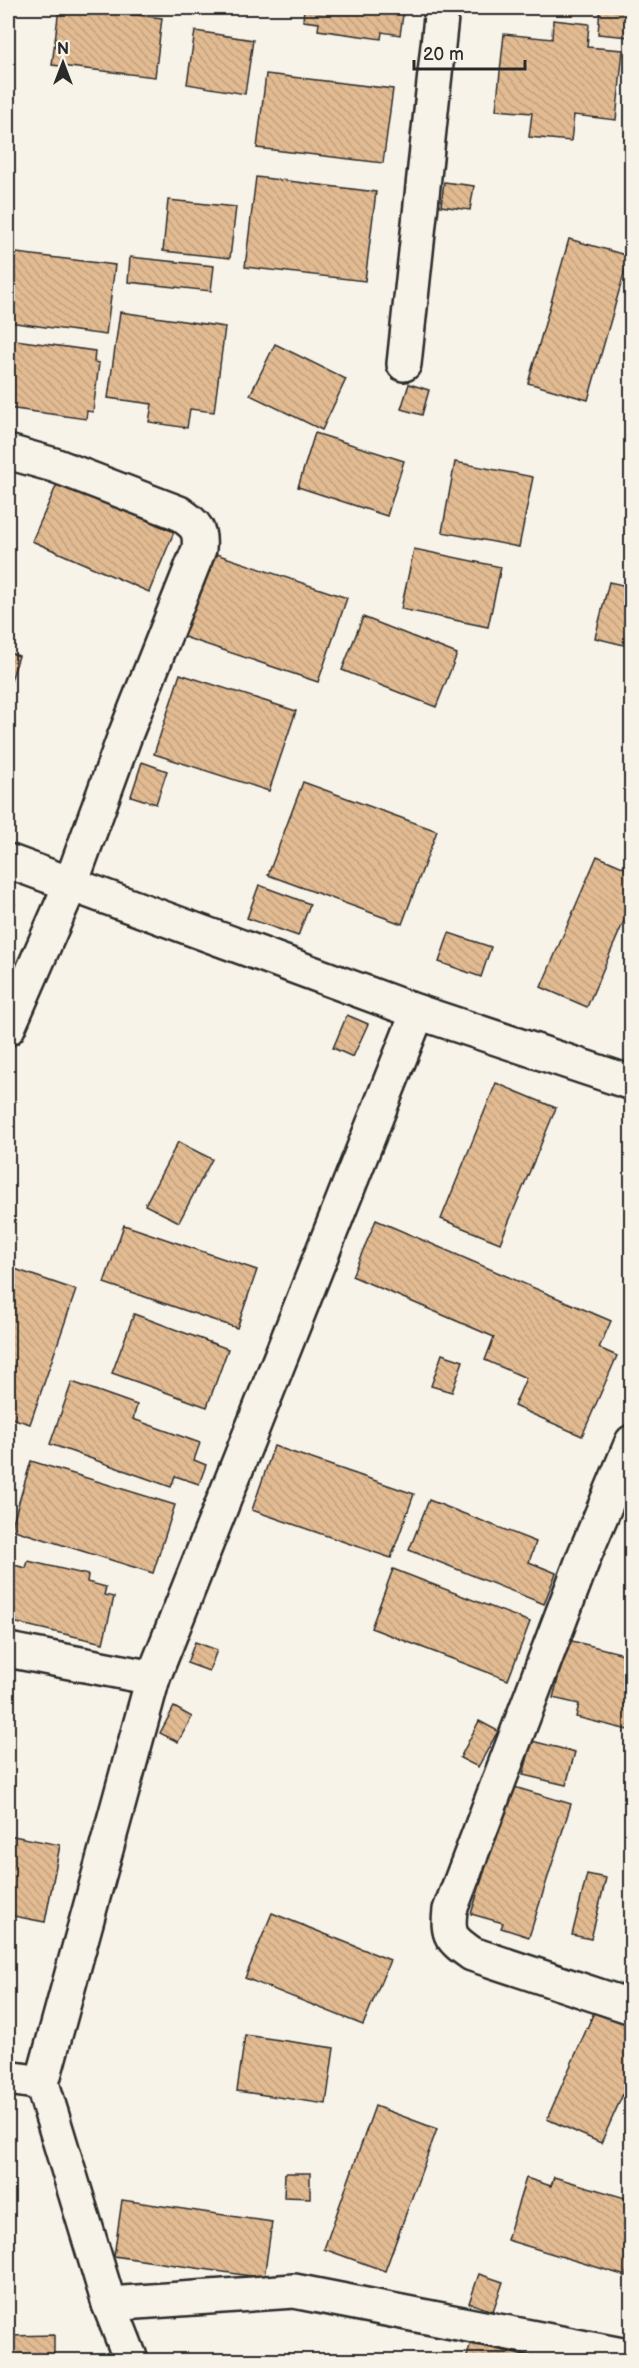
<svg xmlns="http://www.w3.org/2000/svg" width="639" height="2368" viewBox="0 0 639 2368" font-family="'Balsamiq Sans',sans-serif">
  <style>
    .building { fill: url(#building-back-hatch); stroke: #2b2b2b; stroke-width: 1.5 }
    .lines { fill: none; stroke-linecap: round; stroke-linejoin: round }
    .minor-casing { stroke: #2b2b2b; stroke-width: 38 }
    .minor { stroke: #f7f3e8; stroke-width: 33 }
  </style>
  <defs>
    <pattern id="building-back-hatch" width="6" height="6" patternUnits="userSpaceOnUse" patternTransform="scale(1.5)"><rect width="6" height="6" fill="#e2bb92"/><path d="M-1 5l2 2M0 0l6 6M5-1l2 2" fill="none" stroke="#c2a17e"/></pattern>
  </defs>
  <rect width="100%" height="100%" fill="#f7f3e8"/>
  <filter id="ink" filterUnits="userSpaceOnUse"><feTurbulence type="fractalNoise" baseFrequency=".0167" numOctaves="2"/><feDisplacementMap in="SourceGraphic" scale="12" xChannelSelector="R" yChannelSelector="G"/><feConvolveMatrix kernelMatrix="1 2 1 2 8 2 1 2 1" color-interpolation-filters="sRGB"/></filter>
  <g filter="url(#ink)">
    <g class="building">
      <polygon points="59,8 76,8 162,18 155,77 52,65"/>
      <polygon points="304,8 404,8 400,35 382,32 381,39 318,30 319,23 303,21"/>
      <polygon points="600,8 631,8 629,37 598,34"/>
      <polygon points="553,20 589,24 587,47 623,50 616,120 574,115 571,141 529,137 532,113 496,110 504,34 552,39"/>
      <polygon points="195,31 253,40 245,94 187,84"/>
      <polygon points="266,74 393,89 383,163 257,148"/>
      <polygon points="632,96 632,149 624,148"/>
      <polygon points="256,177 376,192 365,281 245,267"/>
      <polygon points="444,182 474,186 470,210 441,206"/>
      <polygon points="168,200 236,207 230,258 163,251"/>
      <polygon points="569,239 629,256 588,400 528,383"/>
      <polygon points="8,252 115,265 106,335 8,322"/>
      <polygon points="130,257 214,266 211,291 128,282"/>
      <polygon points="120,312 225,327 214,412 190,409 187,428 149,422 152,404 108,398"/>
      <polygon points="8,339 95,351 94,362 99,363 93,412 87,411 86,419 8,408"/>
      <polygon points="275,344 346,379 322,430 250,395"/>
      <polygon points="409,384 429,390 422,415 401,409"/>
      <polygon points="315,433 404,461 387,516 298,487"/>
      <polygon points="455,462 533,477 519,547 442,532"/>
      <polygon points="58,482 174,532 149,592 32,541"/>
      <polygon points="414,549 501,567 488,627 401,609"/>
      <polygon points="210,552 347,598 318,682 181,636"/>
      <polygon points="609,582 632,587 632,647 595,638"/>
      <polygon points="363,617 457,654 436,707 342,670"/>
      <polygon points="8,652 19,656 8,690"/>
      <polygon points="180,674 296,711 269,791 154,754"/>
      <polygon points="142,762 167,771 156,804 131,796"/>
      <polygon points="303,782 437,831 402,924 268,875"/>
      <polygon points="597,856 632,871 632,902 587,1007 541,987"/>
      <polygon points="259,885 310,904 298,936 247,918"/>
      <polygon points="8,902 15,904 8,925"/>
      <polygon points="449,933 491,947 481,977 439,962"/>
      <polygon points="347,1015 368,1024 353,1057 333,1048"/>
      <polygon points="496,1083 556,1108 500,1243 441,1219"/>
      <polygon points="178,1142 212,1159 179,1222 145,1205"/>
      <polygon points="376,1220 611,1321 599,1348 617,1356 582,1436 514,1406 526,1378 485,1360 494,1337 352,1276"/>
      <polygon points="124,1225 257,1270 237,1328 104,1283"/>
      <polygon points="12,1268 76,1290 30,1424 8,1417 8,1283"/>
      <polygon points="134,1314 228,1349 207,1407 112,1373"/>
      <polygon points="442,1354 463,1361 452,1392 431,1386"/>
      <polygon points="72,1382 137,1405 133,1419 200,1443 194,1460 206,1465 199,1484 175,1476 171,1487 50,1444"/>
      <polygon points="274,1446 414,1494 391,1558 252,1510"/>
      <polygon points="31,1461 175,1505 153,1573 11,1529"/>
      <polygon points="429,1500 536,1542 529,1562 556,1573 544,1604 409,1550"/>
      <polygon points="28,1561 88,1575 87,1582 106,1587 104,1595 114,1597 103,1643 8,1621 8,1572 10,1564 26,1568"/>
      <polygon points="393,1569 530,1622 508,1680 371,1628"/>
      <polygon points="568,1640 632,1656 632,1731 576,1717 579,1704 553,1698"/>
      <polygon points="195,1642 217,1650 209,1671 187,1663"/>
      <polygon points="174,1707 192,1717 178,1742 160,1733"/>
      <polygon points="479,1721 498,1731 478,1767 460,1758"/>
      <polygon points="532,1741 575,1752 566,1785 523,1775"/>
      <polygon points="511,1786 571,1804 529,1937 501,1928 503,1923 471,1914"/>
      <polygon points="8,1835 60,1845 45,1922 8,1915"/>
      <polygon points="587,1874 606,1878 591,1939 572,1935"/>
      <polygon points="272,1913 390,1960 363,2025 245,1978"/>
      <polygon points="599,2001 632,2015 632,2074 601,2143 547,2119"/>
      <polygon points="245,2035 334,2048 326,2104 237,2091"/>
      <polygon points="375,2106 437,2129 385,2271 324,2249"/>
      <polygon points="285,2173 310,2173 310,2198 284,2197"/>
      <polygon points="554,2177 632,2200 632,2257 626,2276 507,2240 526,2178 551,2186"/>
      <polygon points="122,2200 272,2222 264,2278 114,2256"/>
      <polygon points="479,2274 503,2282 493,2311 469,2303"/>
      <polygon points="54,2335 54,2360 8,2360 8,2336"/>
      <polygon points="471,2342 539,2360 466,2360"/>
    </g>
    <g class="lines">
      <g class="minor-casing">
        <g id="minor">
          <polyline points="404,364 442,8"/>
          <path d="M8 452 54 465 179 513C195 525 201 528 199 549L124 738 70 886 8 1028"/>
          <polyline points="8,861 418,1012 632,1083"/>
          <path d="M632 1442 585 1554 450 1910C447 1936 451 1939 472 1954L632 2007"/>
          <polyline points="8,1650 153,1678"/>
          <polyline points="8,2078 42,2083"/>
          <polyline points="109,2304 294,2291 632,2357"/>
          <polyline points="131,2360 109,2304 42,2083 153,1678 418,1012"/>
        </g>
      </g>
      <use href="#minor" class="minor"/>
    </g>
  </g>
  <rect width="639" height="2368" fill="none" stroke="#f7f3e8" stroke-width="30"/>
  <rect x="15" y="15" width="609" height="2338" fill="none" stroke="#2b2b2b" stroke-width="2" filter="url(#ink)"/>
  <g transform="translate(63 63)" stroke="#f7f3e8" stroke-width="4.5" paint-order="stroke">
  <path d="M0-4.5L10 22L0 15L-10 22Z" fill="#2b2b2b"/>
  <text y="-9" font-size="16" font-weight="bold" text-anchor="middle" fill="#2b2b2b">N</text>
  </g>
  <path d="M414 60v9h111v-9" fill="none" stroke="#2b2b2b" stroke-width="3"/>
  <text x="423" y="60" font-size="18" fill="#2b2b2b" stroke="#f7f3e8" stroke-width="4.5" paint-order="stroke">20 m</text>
</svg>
